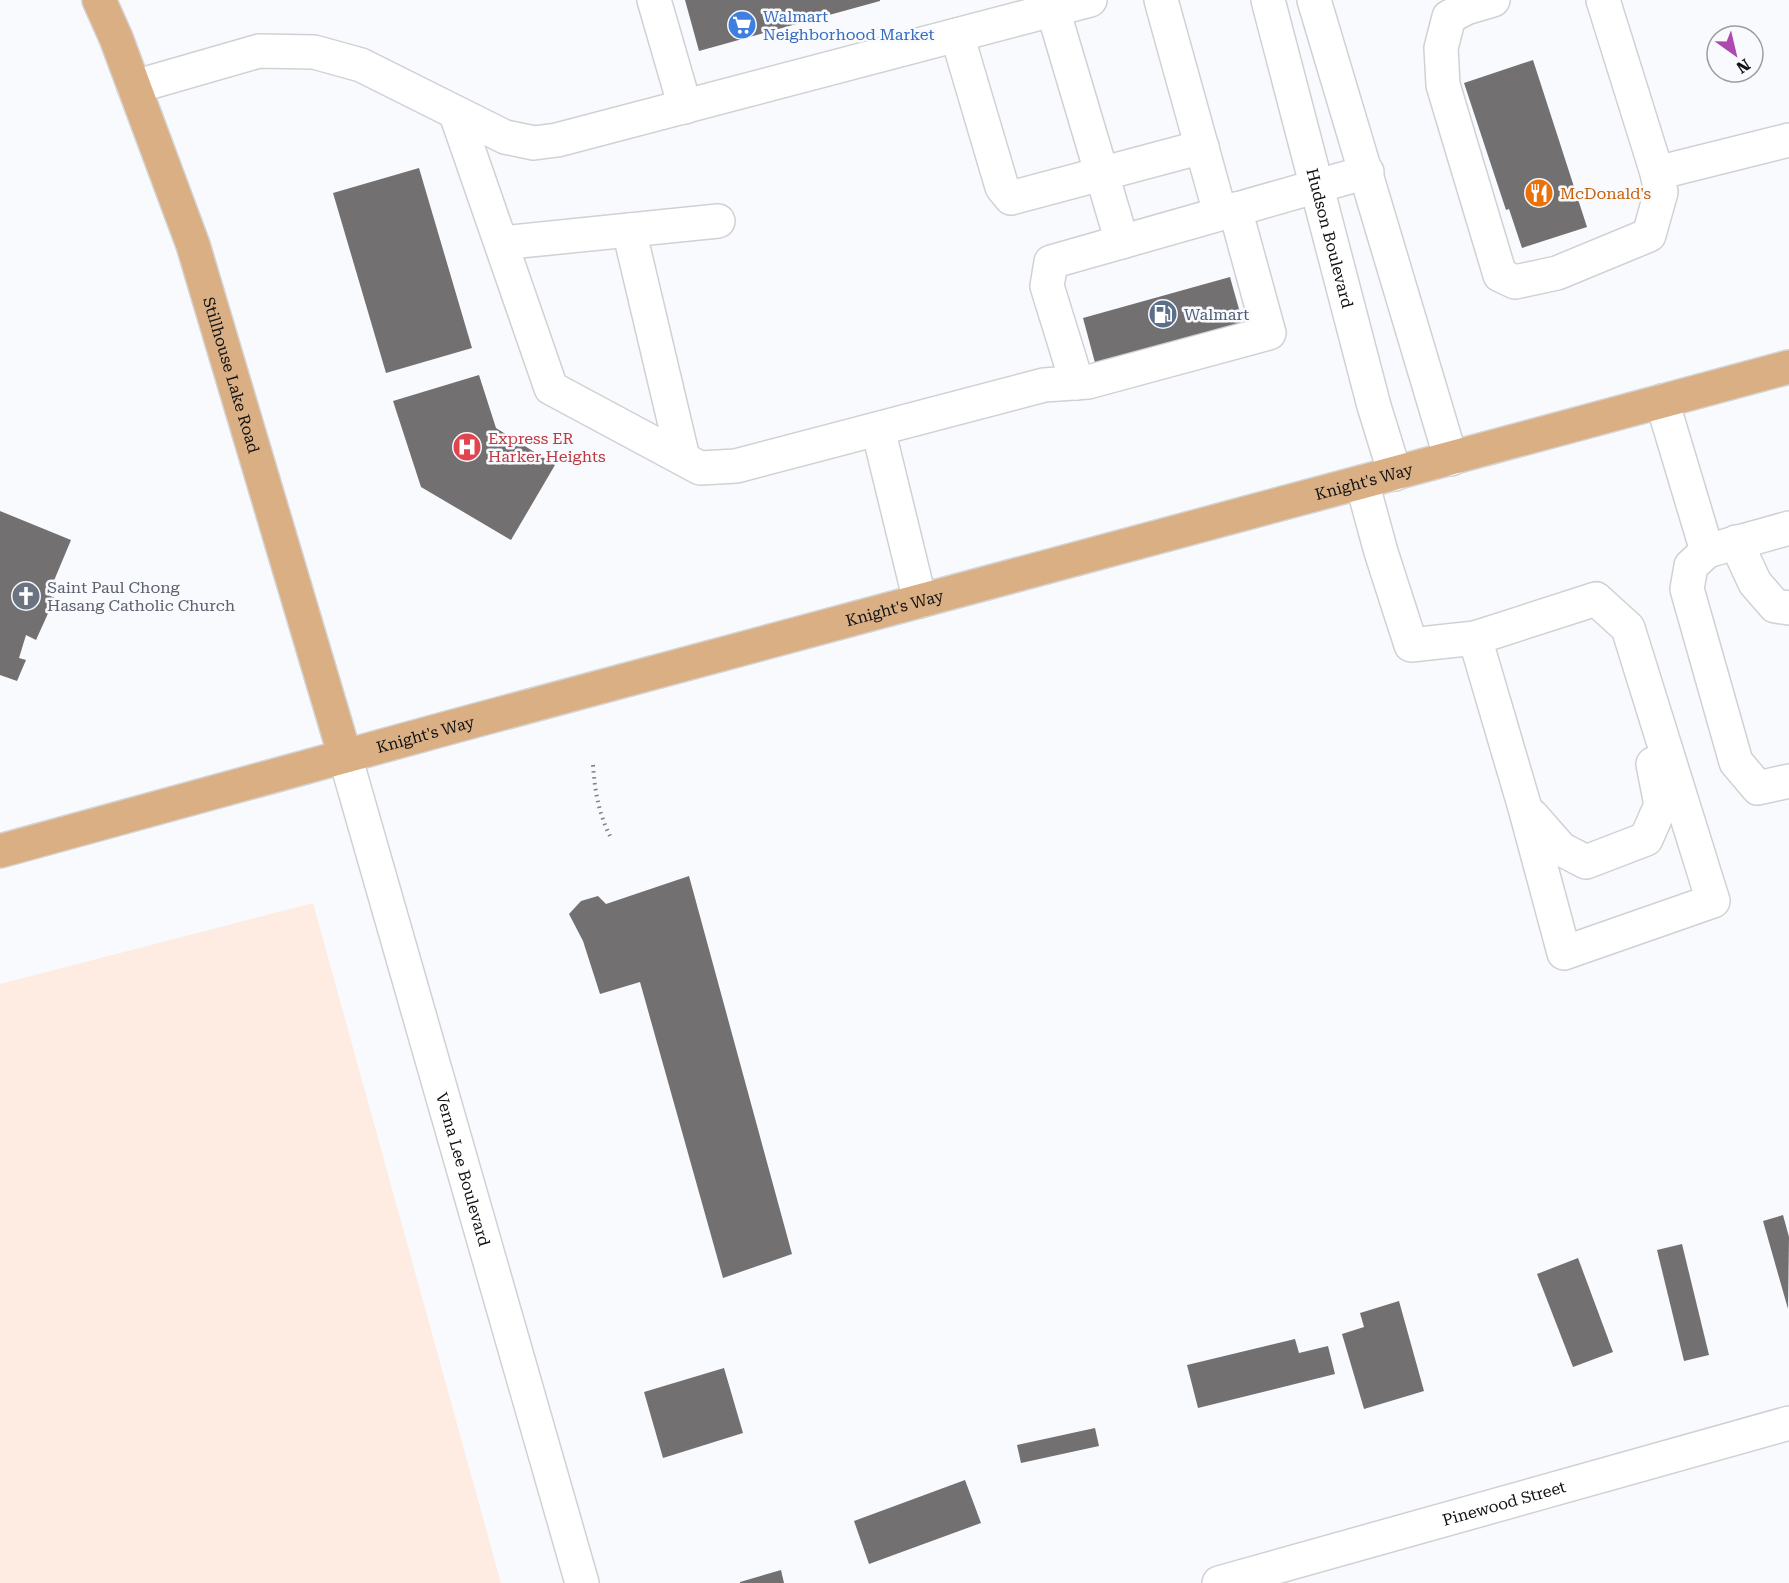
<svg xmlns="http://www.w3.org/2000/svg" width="1789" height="1583" viewBox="0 0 1789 1583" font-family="'Roboto Serif',serif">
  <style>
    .education { fill: #feece2 }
    .building { fill: #737071 }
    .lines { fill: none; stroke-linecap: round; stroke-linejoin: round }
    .minor-casing { stroke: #d0d1d4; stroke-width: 36 }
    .major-casing { stroke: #d4d4d4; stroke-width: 36 }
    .path { stroke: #7f8082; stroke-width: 4; stroke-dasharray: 1.5 4.5; stroke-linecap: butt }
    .minor { stroke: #fff; stroke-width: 33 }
    .major { stroke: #dbaf84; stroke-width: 33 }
    .labels { text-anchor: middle; stroke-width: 5; stroke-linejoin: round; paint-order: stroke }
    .shop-label { font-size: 16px; fill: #366cbe; stroke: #f9fafd; text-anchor: start }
    .food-label { font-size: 16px; fill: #c56008; stroke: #f9fafd; text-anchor: start }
    .street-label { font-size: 16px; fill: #101112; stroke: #f9fafd }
    .service-label { font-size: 16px; fill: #4e5e75; stroke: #f9fafd; text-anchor: start }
    .health-label { font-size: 16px; fill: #be3a42; stroke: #f9fafd; text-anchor: start }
    .worship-label { font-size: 16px; fill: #5b616d; stroke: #f9fafd; text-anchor: start }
  </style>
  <rect width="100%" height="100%" fill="#f9fafd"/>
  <polygon class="education" points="313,903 501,1583 0,1583 0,984"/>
  <g class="building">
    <polygon points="685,0 880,0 880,1 699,51"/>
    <polygon points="1533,60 1587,227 1522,248 1509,209 1506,210 1464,83"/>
    <polygon points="419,168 472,348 386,373 333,193"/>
    <polygon points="1230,277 1246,334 1098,374 1083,318"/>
    <polygon points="479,375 496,428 555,465 511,540 421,487 393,401"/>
    <polygon points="0,511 71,540 48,595 55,598 36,640 26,635 19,658 26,660 17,681 0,675"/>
    <polygon points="689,876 792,1254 723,1278 640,982 600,994 583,941 569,914 581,901 598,896 606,904"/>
    <polygon points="1783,1215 1789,1237 1788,1309 1763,1221"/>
    <polygon points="1682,1244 1709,1355 1684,1361 1657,1250"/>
    <polygon points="1578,1258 1613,1352 1573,1367 1537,1274"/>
    <polygon points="1399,1301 1424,1391 1364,1409 1342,1334 1364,1327 1360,1313"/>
    <polygon points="1295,1339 1299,1353 1328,1346 1335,1374 1198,1408 1187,1365"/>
    <polygon points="724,1368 743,1433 663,1458 644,1392"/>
    <polygon points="1095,1428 1099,1446 1021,1463 1017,1445"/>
    <polygon points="965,1480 981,1523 869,1564 854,1521"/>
    <polygon points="781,1570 784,1583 740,1583 740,1582"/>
  </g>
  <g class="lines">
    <g class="minor-casing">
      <g id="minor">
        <polyline points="654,0 685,107"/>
        <polyline points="1161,0 1220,213"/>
        <path id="s1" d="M1268 0 1374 406 1395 474"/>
        <polyline points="1314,0 1451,459"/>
        <polyline points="1493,0 1466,8 1449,17 1441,48 1443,85 1500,275 1515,282 1557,273 1649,235 1661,192 1657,173"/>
        <polyline points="1603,0 1657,173 1789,140"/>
        <polyline points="1053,10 1122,242"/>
        <polyline points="957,35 1002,187 1011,198 1202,147"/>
        <polyline points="134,87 259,51 314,52 361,65 505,137 534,143 557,140 1090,0"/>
        <polyline points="456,114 551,388 700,468 736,466 1044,385 1088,382 1269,333 1235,209"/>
        <polyline points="629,230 683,458"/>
        <polyline points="501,243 718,221"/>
        <polyline points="1077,383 1047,286 1051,262 1367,172"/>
        <polyline points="1662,401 1707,551"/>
        <polyline points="878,429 920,601"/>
        <polyline points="1362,482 1381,552 1411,645 1475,638 1525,808 1564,953 1713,901 1628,628 1596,599 1475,638"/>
        <polyline points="1789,528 1707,551 1691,566 1687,589 1736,762 1758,788 1789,781"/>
        <polyline points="1736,542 1755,583 1775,606 1789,608"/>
        <path id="s2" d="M345 756 582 1583"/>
        <polyline points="1532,816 1561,849 1586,862 1646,839 1661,805 1653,764"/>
        <path id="s3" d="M1219 1583 1789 1423"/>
      </g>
    </g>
    <g class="major-casing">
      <g id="major">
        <path id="s4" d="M99 0 116 38 193 245 345 756"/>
        <path id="s5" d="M0 851 455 726 1789 367"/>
      </g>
    </g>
    <path class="path" d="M593 765C595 793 599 815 612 840"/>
    <use href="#minor" class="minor"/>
    <use href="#major" class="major"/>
  </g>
  <defs>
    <g id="supermarket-disc" transform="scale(1.5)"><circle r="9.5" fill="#3f7fe0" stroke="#f9fafd"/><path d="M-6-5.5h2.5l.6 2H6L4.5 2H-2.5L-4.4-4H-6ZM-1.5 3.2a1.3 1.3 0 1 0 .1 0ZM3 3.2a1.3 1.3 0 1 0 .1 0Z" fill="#fff"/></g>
    <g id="restaurant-disc" transform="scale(1.5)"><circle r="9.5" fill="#e8710a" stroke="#f9fafd"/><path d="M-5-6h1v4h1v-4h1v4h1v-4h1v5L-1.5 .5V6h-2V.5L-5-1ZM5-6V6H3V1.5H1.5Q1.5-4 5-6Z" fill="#fff"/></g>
    <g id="fuel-disc" transform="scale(1.5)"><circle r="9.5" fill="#5c6f8a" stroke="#f9fafd"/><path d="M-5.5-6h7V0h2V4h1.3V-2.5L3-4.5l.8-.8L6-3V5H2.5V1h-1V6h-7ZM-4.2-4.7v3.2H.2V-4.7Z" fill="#fff"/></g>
    <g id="hospital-disc" transform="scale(1.5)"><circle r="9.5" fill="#e0444e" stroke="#f9fafd"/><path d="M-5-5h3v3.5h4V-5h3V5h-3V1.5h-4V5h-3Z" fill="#fff"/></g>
    <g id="church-disc" transform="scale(1.5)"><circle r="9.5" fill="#6b7280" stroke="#f9fafd"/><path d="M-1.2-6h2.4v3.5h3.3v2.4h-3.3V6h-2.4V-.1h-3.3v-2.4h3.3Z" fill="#fff"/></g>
  </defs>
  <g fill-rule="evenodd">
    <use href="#supermarket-disc" x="742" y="25"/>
    <use href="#restaurant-disc" x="1539" y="193"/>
    <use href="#fuel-disc" x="1163" y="314"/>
    <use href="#hospital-disc" x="467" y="447"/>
    <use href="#church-disc" x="26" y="596"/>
  </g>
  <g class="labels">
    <g class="shop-label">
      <text x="763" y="22">Walmart<tspan x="763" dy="18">Neighborhood Market</tspan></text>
    </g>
    <g class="food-label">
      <text x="1560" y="199">McDonald's</text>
    </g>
    <g class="street-label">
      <text dy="6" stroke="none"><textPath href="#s1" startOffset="246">Hudson Boulevard</textPath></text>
      <text dy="6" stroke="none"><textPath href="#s4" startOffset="398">Stillhouse Lake Road</textPath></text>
      <text dy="6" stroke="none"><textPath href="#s5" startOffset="1413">Knight's Way</textPath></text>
      <text dy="6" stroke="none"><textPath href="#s5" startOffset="927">Knight's Way</textPath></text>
      <text dy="6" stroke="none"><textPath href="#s5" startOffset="441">Knight's Way</textPath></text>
      <text dy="6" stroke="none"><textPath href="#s2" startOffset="430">Verna Lee Boulevard</textPath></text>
      <text dy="6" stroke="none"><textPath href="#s3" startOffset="296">Pinewood Street</textPath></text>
    </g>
    <g class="service-label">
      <text x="1184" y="320">Walmart</text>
    </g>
    <g class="health-label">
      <text x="488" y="444">Express ER<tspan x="488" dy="18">Harker Heights</tspan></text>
    </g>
    <g class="worship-label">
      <text x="47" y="593">Saint Paul Chong<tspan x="47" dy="18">Hasang Catholic Church</tspan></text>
    </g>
  </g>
  <g transform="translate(1735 54) rotate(146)"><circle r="28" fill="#f9fafd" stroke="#9c9d9f" stroke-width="1.5"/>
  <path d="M0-4.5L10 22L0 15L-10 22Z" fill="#ad4ab0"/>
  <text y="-9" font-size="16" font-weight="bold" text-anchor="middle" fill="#101112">N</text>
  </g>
</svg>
